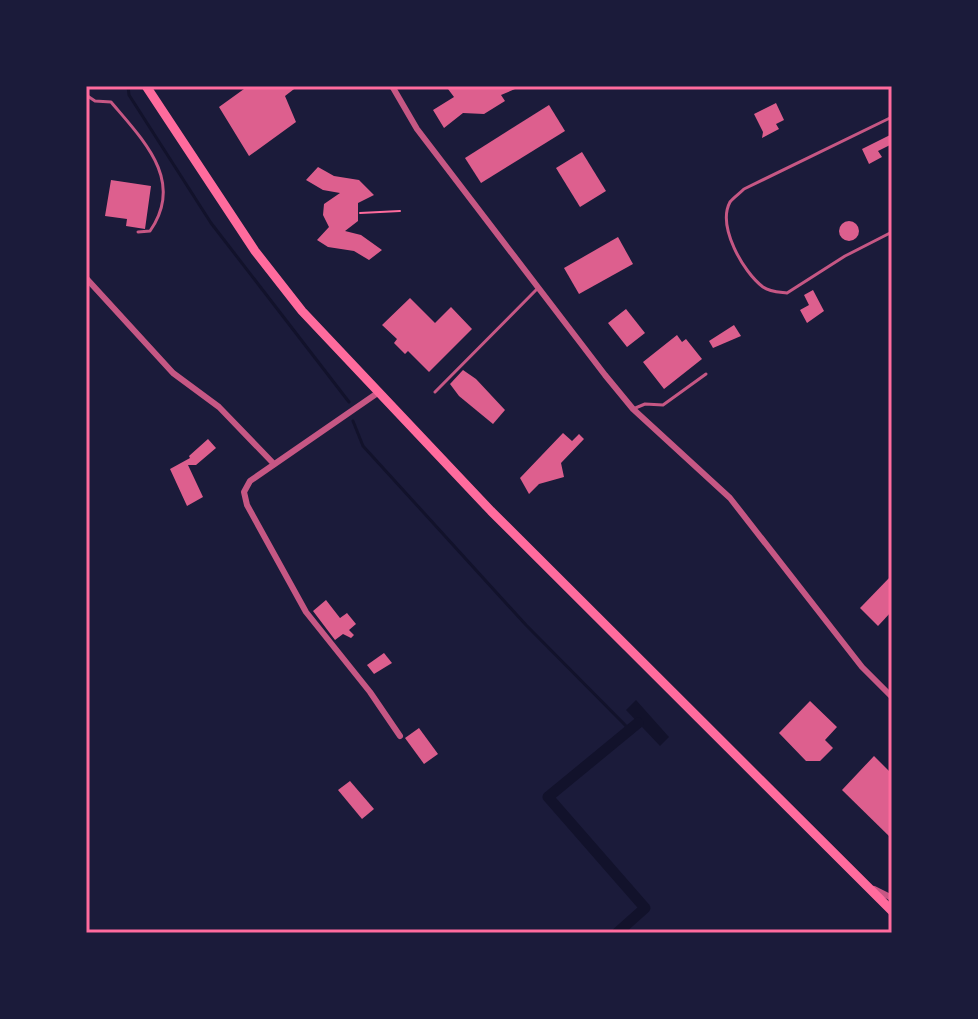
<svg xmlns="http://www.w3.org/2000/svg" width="978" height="1019" viewBox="0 0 978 1019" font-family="'Titillium Web',sans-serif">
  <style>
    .water { fill: #12122b }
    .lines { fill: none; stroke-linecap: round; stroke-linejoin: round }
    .stream { stroke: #12122b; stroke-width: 3 }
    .canal { stroke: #12122b; stroke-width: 11 }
    .building { fill: #dd5f8e }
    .path { stroke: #ff6b9d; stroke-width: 2 }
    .service { stroke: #c65784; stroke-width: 3 }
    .minor { stroke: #c65784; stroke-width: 6 }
    .primary { stroke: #ff6b9d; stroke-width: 9 }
    .neatline { fill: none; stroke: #ff6b9d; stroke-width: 3 }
  </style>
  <rect width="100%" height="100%" fill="#1b1b3a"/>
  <polygon class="water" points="636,700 669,737 660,746 626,710"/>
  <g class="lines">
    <g class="stream">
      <polyline points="128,86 129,95 211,223 349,402"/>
      <polyline points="353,421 363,446 526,625 630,730"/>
    </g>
    <polyline class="canal" points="617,933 645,908 548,797 638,723"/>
  </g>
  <g class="building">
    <polygon points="242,86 298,86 285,96 296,122 249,156 219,107 244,89"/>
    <polygon points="453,86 522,86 501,95 505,101 484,114 463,113 444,128 433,110 454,97 448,89"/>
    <polygon points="776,103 784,120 776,124 779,129 762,138 763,132 754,114"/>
    <polygon points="549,105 565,131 481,183 465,158"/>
    <polygon points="892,134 892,144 878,151 882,157 869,164 862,149"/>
    <polygon points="582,152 606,191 580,207 556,168"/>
    <polygon points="318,167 334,176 359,180 374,195 358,203 358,221 345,231 361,235 382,250 369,260 354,251 328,247 317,240 329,227 323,215 324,204 340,193 323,190 306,180"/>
    <polygon points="111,180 151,186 145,229 126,226 127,219 105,216"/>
    <circle cx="849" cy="231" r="10"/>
    <polygon points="618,237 633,264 579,294 564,268"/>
    <polygon points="813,290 824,311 807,323 800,310 809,305 804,295"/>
    <polygon points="410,298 435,323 451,307 472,329 429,372 408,351 405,354 394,343 397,339 382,325"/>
    <polygon points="626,309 645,333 627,347 608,323"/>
    <polygon points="734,325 741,336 713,348 709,341"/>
    <polygon points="677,335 682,342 686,339 702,359 664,389 643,362"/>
    <polygon points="463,370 476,379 505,410 493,424 459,396 450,384"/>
    <polygon points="563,433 572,441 579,434 584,439 561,463 564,477 539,484 529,494 520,478"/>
    <polygon points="208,439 216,448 196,465 188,465 203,497 187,506 170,469 190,458 189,456"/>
    <polygon points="892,575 892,611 878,626 860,608"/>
    <polygon points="326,600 340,618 347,613 356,624 349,630 354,635 351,638 343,634 335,640 313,611"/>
    <polygon points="384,653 392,663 374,674 367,665"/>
    <polygon points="810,701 837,727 825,740 833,748 820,761 806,761 779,733"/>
    <polygon points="419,728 438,754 424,764 405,738"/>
    <polygon points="874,756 892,774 892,839 842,790"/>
    <polygon points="350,781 374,809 362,819 338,790"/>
  </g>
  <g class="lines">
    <polyline class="path" points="360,213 400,211"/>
    <g class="service">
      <path d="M86 95 95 101 111 102C144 141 185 181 150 231L138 232"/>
      <path d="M892 117 744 189C740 193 733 198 730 202 717 226 743 272 763 287 770 292 779 292 787 293L845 256 892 232"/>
      <polyline points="435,392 537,289"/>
      <polyline points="633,409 645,404 663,405 706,374"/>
    </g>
    <g class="minor">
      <polyline points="392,86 417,129 605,375 633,409 730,498 862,667 892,697"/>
      <polyline points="86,278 173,373 219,407 274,464"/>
      <polyline points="379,392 250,481 244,492 247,505 306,612 370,692 400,736"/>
      <polyline points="874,889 892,898"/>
    </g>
    <polyline class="primary" points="146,86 255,251 302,311 491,511 892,911"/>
  </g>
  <rect width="978" height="1019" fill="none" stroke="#1b1b3a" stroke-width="176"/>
  <rect x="88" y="88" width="802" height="843" class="neatline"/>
</svg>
